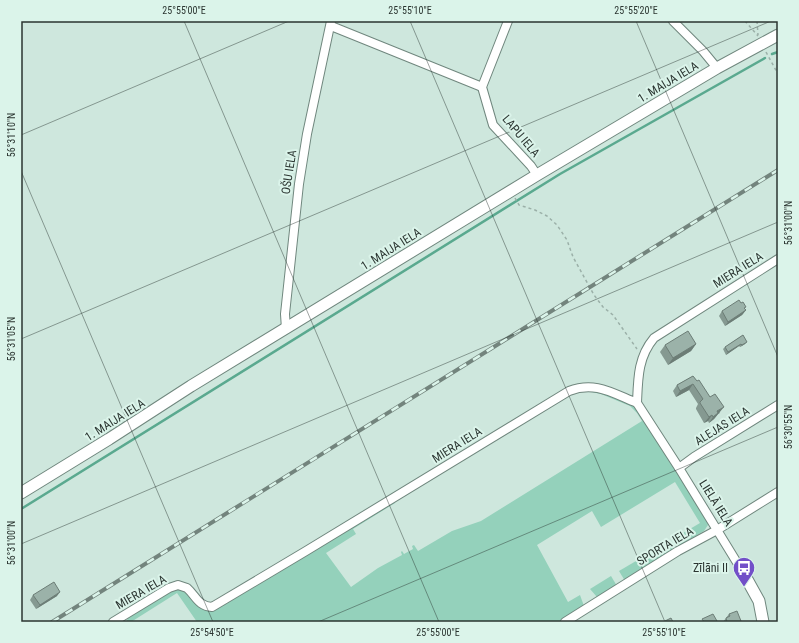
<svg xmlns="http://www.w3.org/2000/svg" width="799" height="643" viewBox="0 0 799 643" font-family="'Roboto Condensed',sans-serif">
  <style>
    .green { fill: #94d1bb }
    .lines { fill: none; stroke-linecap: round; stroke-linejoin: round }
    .stream { stroke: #5aa98f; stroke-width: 2.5 }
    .street-casing { stroke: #70877e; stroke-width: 10 }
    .secondary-casing { stroke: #70877e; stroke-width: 13 }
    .path { stroke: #9bb0a8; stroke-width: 1.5; stroke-dasharray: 3 3; stroke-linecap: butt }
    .street { stroke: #fff; stroke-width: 8 }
    .secondary { stroke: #fff; stroke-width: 11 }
    .rail-casing { stroke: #73847d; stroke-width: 4 }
    .rail { stroke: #dbf4ea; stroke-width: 2.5; stroke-dasharray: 8; stroke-linecap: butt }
    .wall { fill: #859991 }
    .shaded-wall { fill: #6c7d76 }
    .building { fill: #9bb2a9; stroke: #6c7d76 }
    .ticks { fill: none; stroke: #2b3531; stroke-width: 1; stroke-opacity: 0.45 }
    .labels { text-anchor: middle; stroke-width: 4; stroke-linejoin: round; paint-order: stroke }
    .street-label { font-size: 12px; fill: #2b3531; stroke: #dbf4ea }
    .poi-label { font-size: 12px; fill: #2b3531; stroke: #dbf4ea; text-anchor: end }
    .neatline { fill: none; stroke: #2b3531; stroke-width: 1.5 }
    .ticks-label { font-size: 10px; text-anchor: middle; fill: #2b3531 }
  </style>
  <rect width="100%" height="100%" fill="#cee7dd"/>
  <g class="green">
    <path d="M588 389 594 390 629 403 636 408 706 518 708 525 704 531 683 543 680 545 676 543 673 539 700 523 675 482 601 527 592 511 537 545 568 602 580 595 584 606 562 622H197L177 593 131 622H126L129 616 168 591 178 588C190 592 194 606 207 610L392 503H395L353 529 356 534 326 553 351 587 378 568 402 555 401 552 402 551 404 554 413 549 412 546 414 545 418 551 452 531 481 521 642 421 637 413 630 406 601 394 591 392Z"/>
    <polygon points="670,541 674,548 672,552 625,581 619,571"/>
    <polygon points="611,576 617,586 597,597 590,589"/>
  </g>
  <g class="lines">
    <g class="stream">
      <polyline points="772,54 778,52"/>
      <polyline points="21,509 560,174 765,58"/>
    </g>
    <g class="street-casing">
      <g id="street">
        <polyline points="508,21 482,87 493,125 531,166 537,175"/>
        <polyline points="673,21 703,51 717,68"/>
        <polyline points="331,26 482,87"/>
        <polyline points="286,329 285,314 299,184 307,134 331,21"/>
        <polyline points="637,403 679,468 744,574"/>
        <polyline points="679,468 694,457 778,405"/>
        <path d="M113 622 169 588 178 585C181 586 184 587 187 588 196 596 198 606 212 607L306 551 569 391C595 381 612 393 637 403 638 378 638 357 654 338L778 259"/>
        <polyline points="565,622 678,551 717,530 778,492"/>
      </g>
    </g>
    <g class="secondary-casing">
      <g id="secondary">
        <polyline points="21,493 109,439 191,386 537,175 717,68 778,35"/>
        <polyline points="744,574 759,601 763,622"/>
      </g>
    </g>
    <g class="path">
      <polyline points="745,21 758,36"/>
      <polyline points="757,21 758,35"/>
      <polyline points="766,52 778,74"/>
      <polyline points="515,198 519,205 535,210 547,216 557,225 567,240 573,257 594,295 603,307 613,315 637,349"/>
    </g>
    <use href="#street" class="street"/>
    <use href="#secondary" class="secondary"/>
    <g class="rail-casing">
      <polyline id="rail" points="52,622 778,170"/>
    </g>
    <use href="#rail" class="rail"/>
  </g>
  <g class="wall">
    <polygon points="745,309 746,310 742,315 725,326 719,316 722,311"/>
    <polygon points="743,335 745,344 740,347 739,346 726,355 723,349 725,347"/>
    <polygon points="696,344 691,351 668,365 660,352 665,345"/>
    <polygon points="693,376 720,413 718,414 714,419 709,423 708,421 704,423 696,409 696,408 698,404 689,390 676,397 673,391 677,385"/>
    <polygon points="33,595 57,596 36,609 30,600"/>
    <polygon points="729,614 741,622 723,622"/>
  </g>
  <g class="shaded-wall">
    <polygon points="746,310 742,315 725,326 728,322"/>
    <polygon points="747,342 745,344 740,347 742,345"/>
    <polygon points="696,344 691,351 668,365 673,358"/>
    <polygon points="741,344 739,346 726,355 728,352"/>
    <polygon points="693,384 689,390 676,397 680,391"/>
    <polygon points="724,407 714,419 709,423 717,411"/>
    <polygon points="712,415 708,421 704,423 709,417"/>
    <polygon points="60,592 57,596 36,609 40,605"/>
  </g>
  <g class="building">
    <polygon points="739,300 741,303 743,302 746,307 744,308 746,310 728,322 722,311"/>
    <polygon points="688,331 696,344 673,358 665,345"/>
    <polygon points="743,335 747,342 742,345 741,344 728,352 725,347"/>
    <polygon points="693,376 697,381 699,380 710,397 715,394 724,407 717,411 718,413 713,417 712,415 709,417 700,403 700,402 703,399 693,384 680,391 677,385"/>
    <polygon points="54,582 60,592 40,605 33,595"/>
    <polygon points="737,611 741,621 740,622 727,622 726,618 730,616 729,614"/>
    <polygon points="713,614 717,621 715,622 704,622 702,619"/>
    <polygon points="671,618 673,622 666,622 665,621"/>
  </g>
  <path class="ticks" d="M184 21 439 622M410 21 665 622M636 21 778 357M21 135 289 21M21 171 213 622M21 339 771 21M21 544 778 222M318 622 778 427"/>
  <defs>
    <g id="bus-pin" transform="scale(1.15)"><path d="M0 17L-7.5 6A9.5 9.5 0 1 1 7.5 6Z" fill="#724fc8" stroke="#dbf4ea"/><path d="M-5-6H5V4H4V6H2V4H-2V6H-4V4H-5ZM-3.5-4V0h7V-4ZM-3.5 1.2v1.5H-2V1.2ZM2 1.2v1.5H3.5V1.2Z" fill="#fff"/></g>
  </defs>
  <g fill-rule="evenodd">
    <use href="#bus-pin" x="744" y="568"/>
  </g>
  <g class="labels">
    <g class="street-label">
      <text transform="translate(668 82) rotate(-31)" y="4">1. MAIJA IELA</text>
      <text transform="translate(521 136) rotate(50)" y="4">LAPU IELA</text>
      <text transform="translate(289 172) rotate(-81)" y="4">OŠU IELA</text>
      <text transform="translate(391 249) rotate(-32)" y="4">1. MAIJA IELA</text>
      <text transform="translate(738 270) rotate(-32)" y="4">MIERA IELA</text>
      <text transform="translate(115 420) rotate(-32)" y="4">1. MAIJA IELA</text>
      <text transform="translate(722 426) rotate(-32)" y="4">ALEJAS IELA</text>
      <text transform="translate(457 445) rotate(-32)" y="4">MIERA IELA</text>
      <text transform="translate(716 503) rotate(58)" y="4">LIELĀ IELA</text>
      <text transform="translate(665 546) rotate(-31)" y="4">SPORTA IELA</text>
      <text transform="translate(141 592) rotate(-30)" y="4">MIERA IELA</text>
    </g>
    <g class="poi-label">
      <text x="728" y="572">Zīlāni II</text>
    </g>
  </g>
  <rect width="799" height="643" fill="none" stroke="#dbf4ea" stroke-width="44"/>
  <rect x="22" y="22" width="755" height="599" class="neatline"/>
  <g class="ticks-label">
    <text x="184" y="14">25°55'00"E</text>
    <text x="410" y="14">25°55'10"E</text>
    <text x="636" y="14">25°55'20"E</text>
    <text transform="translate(11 135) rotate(-90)" y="4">56°31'10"N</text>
    <text transform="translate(788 223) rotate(-90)" y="4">56°31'00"N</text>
    <text transform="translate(11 339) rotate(-90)" y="4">56°31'05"N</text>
    <text transform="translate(788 427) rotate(-90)" y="4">56°30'55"N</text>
    <text transform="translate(11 543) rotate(-90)" y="4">56°31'00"N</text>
    <text x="212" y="636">25°54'50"E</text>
    <text x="438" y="636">25°55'00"E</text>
    <text x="664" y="636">25°55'10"E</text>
  </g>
</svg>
